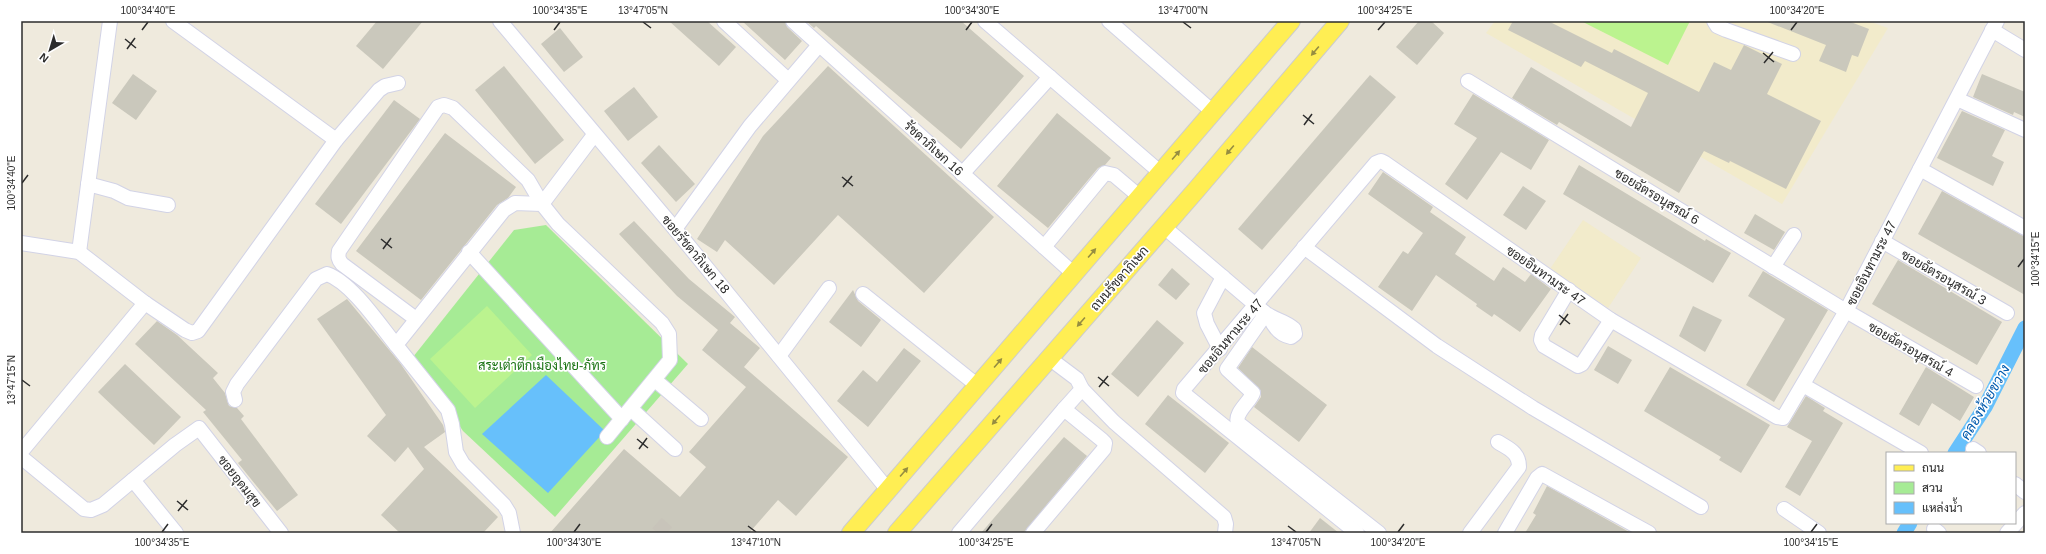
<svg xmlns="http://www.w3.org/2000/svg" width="2046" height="554" viewBox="0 0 2046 554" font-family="Arial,Sarabun,sans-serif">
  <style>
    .education { fill: #f2ebcb }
    .green { fill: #a6eb95 }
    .pitch { fill: #bbf38f }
    .water { fill: #67c0fb }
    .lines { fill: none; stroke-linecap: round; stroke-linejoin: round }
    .canal { stroke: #67c0fb; stroke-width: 15 }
    .building { fill: #cac8bc }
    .minor-tunnel { stroke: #c8c4ba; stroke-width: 14; stroke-dasharray: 14 7; stroke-linecap: butt }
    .minor-casing { stroke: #d2d3e6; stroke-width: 16 }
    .major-casing { stroke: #ccc; stroke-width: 20 }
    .minor { stroke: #fff; stroke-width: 14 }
    .major { stroke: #ffee53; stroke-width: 18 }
    .oneway { fill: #968d40 }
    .ticks { fill: none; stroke: #2c2c2c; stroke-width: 1.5 }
    .labels { text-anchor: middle; stroke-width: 3.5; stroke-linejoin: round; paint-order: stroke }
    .street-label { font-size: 13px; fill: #2c2c2c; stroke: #fff }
    .park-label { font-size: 13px; fill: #1a7313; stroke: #fff }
    .water-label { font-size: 14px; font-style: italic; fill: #005aad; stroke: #fff }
    .neatline { fill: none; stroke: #2c2c2c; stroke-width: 1.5 }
    .ticks-label { font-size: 10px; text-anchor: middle; fill: #2c2c2c }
  </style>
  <rect width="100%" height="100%" fill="#efeadd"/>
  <g class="education">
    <polygon points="1495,21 1868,21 1888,28 1782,204 1486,33"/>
    <polygon points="1583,220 1641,258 1608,308 1550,269"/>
  </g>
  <polygon class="green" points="546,225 688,364 555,517 463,431 413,357 514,230"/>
  <g class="pitch">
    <polygon points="1581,21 1690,21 1668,65"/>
    <polygon points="487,306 532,355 475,408 430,359"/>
  </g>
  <polygon class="water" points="546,375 605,431 548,493 482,434"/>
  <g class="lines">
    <g class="canal">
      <polyline points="1955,453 1985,407 2025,328"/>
      <polyline points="1904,533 1910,523"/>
    </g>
  </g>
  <g class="building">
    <polygon points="377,21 423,21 383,69 356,46"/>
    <polygon points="669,21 707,21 736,47 719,66"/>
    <polygon points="742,21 785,21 787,27 802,41 785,60"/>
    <polygon points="806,21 961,21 1024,76 961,149 816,26 814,28"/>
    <polygon points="1419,21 1431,21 1444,33 1417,65 1396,47"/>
    <polygon points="1513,21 1548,21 1612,53 1614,49 1699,92 1714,62 1731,70 1744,45 1782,64 1767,94 1821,121 1786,189 1730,161 1729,163 1704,151 1679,193 1559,122 1557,125 1512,98 1531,67 1631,127 1648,93 1585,61 1581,67 1508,30"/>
    <polygon points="1765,21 1848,21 1869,29 1858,57 1852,55 1846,72 1819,61 1826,45"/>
    <polygon points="560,28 583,57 564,72 541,44"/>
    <polygon points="504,66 564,140 535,164 475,90"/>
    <polygon points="828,66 994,217 924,293 838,215 774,285 725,240 717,252 697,239 763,136"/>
    <polygon points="133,74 157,91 136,120 112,103"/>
    <polygon points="1982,74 2025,92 2025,117 2014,112 2013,115 1973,97"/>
    <polygon points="1370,75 1396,97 1262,250 1238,229"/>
    <polygon points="634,87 658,117 628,141 604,111"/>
    <polygon points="1473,94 1549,140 1531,170 1501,152 1467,200 1445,184 1477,138 1454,124"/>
    <polygon points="394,100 420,119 341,224 315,204"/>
    <polygon points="1962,111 2005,130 1992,156 2004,162 1993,186 1937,158"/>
    <polygon points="1057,113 1111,158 1105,165 1098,168 1048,228 997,186"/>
    <polygon points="445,133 516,187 508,198 497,205 421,300 356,251"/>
    <polygon points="659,145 695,184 676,202 641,163"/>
    <polygon points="1579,165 1705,241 1706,239 1731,253 1713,283 1563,194"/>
    <polygon points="1383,172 1433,207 1430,212 1466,237 1455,254 1494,281 1503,267 1525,282 1531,274 1551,289 1520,332 1494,314 1492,317 1476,306 1477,304 1436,275 1412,311 1378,287 1403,251 1408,254 1423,233 1368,194"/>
    <polygon points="1523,186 1546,201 1526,230 1503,215"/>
    <polygon points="1942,191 2025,237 2025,295 1918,234"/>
    <polygon points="1755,214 1785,232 1774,250 1744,233"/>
    <polygon points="634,221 689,279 735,317 730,323 760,348 744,367 848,457 796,516 778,500 749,533 550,533 624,449 680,497 706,467 689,452 746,387 702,350 718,330 677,296 619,234"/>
    <polygon points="1898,260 2002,322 1977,365 1872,304"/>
    <polygon points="1172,268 1190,284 1176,300 1158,285"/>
    <polygon points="1763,271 1828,310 1774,402 1746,385 1785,319 1748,296"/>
    <polygon points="853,290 858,301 881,320 861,347 829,322"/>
    <polygon points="347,299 400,363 443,425 445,432 424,447 498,517 483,533 400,533 381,515 424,469 408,447 395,462 367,436 386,415 317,319"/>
    <polygon points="1693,306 1722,320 1705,352 1679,336"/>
    <polygon points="1157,320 1184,343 1138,397 1111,374"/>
    <polygon points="157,321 177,335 218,373 213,378 225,393 229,406 237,408 244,416 241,419 298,495 277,511 238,463 242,460 203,412 206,410 135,344"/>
    <polygon points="1608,346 1632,360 1618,384 1594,370"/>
    <polygon points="1252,347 1327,405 1299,442 1254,407 1261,397 1261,391 1238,368"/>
    <polygon points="904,348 921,361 868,427 837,401 863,370 877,382"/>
    <polygon points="125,364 181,417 154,445 98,392"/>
    <polygon points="1670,367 1770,425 1741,473 1719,460 1721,457 1644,411"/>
    <polygon points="1926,367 1974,397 1960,421 1932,403 1919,426 1899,414"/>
    <polygon points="1168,395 1229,443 1205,473 1145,424"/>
    <polygon points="1806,396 1825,408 1823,411 1843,423 1800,496 1785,487 1812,441 1787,427"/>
    <polygon points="1064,437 1087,456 1025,531 1023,533 981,533"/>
    <polygon points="1547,486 1631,533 1525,533 1536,515 1533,513"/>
    <polygon points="1320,518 1339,533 1309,533"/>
  </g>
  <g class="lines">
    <polyline class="minor-tunnel" points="657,523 668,533"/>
    <g class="minor-casing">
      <g id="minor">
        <polyline points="173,21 336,140"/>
        <polyline points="500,21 675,229 888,490"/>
        <polyline points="724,21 788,80"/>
        <polyline points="793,21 1074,274"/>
        <polyline points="985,21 1161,173"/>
        <polyline points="1109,21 1213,112"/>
        <polyline points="1714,21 1717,26 1726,30 1793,54"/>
        <polyline points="1992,30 2025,50"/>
        <polyline points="1468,81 1846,311 1976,386"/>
        <polyline points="1957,99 2025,130"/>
        <polyline points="1920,169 2025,228"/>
        <polyline points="962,174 1050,77"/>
        <polyline points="88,184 114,191 128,198 168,205"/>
        <path d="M1164 227 1264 312 1262 319 1227 369 1253 393C1250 402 1234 413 1238 423L1379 533"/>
        <polyline points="675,229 750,126 819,45"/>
        <polyline points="1882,241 2007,313"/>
        <polyline points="21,243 79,252 145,303 185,330 192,333 198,331 336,140 379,90 385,86 398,83"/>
        <polyline points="1044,247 1105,173 1114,175 1140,197"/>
        <polyline points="1304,247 1437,346 1533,408 1701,507"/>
        <polyline points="79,252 110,21"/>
        <polyline points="469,252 622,419"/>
        <polyline points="1773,267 1794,235"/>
        <polyline points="1569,290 1542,335 1541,340 1544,346 1578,366 1582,364 1611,320"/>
        <polyline points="863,294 978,386"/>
        <path d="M1264 312C1273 320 1284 320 1294 329L1295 334 1291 337C1280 335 1274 327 1270 318"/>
        <path d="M416 319 342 264C338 259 338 257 339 251L438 107 444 105 453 108 528 180 542 204 594 135"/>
        <polyline points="1220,349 1207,324 1204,313 1223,277"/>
        <polyline points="779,356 829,288"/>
        <polyline points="1049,358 1077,379 1082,389 1064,409"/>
        <polyline points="655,380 701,419"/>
        <polyline points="1803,385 1921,453"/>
        <polyline points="1082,389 1114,422 1224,517 1226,524 1225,533"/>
        <path d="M235 400 233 392 237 384 316 279 327 274C352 283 379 324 396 345"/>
        <polyline points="631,409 675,449"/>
        <polyline points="1973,449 1979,453"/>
        <polyline points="21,452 145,303"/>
        <polyline points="21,457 84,509 91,510 103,505 175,445 199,428 281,533"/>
        <polyline points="133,480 176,533"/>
        <polyline points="2015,484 2025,492"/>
        <polyline points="1784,509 1819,533"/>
        <polyline points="1934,529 1939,533"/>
        <polyline points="513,533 509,513 504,505 463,464 456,452 452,424 448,410 396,345 504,210 515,203 542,204 558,224 662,323 669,334 670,360 607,437"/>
        <polyline points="959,533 1064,409 1102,440 1105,443 1104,449 1033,533"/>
        <polyline points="1357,533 1183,393 1184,389 1376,163 1381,161 1385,163 1611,320 1777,417 1783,418 1846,311 1997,21"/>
        <path d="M1470 533 1519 467C1519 452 1509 449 1498 442"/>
        <polyline points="1505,533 1537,478 1542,474 1649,533"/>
        <polyline points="2007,533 2025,513"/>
      </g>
    </g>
    <g class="major-casing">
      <g id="major">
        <polyline points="851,533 1291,21"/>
        <polyline points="897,533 1197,189 1340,21"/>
      </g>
    </g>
    <use href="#minor" class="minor"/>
    <use href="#major" class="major"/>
  </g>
  <defs><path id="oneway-solid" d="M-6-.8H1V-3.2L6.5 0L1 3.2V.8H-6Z"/></defs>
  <g class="oneway">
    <use href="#oneway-solid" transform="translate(1315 51) rotate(130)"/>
    <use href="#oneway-solid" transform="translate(1230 150) rotate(130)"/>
    <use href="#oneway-solid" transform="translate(1176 155) rotate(-49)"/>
    <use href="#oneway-solid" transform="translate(1092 253) rotate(-49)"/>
    <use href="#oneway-solid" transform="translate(1081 322) rotate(131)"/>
    <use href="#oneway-solid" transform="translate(998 363) rotate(-49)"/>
    <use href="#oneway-solid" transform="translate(996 420) rotate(131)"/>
    <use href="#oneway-solid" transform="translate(904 472) rotate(-49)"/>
  </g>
  <path class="ticks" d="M643 22 651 28M1183 22 1191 28M142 30 148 22M554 30 560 22M966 30 972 22M1378 30 1385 22M1791 30 1797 22M125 39 136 48M127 49 135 38M1763 53 1774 62M1764 63 1773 52M1303 115 1314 124M1304 125 1312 114M842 177 853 186M22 183 28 175M843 187 852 176M381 239 392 248M383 249 391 238M2018 267 2024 259M1559 315 1570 324M1560 325 1568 314M1098 377 1109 386M22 380 30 386M1099 387 1108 376M637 439 648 448M639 449 647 438M177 501 188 510M178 511 187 500M748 526 756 532M1288 526 1296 532M162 532 168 524M574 532 580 524M986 532 992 524M1398 532 1404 524M1811 532 1817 524"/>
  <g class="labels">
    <g class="street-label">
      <text transform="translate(934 148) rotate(42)" y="5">รัชดาภิเษก 16</text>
      <text transform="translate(1657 196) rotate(31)" y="5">ซอยฉัตรอนุสรณ์ 6</text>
      <text transform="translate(696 254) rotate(50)" y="5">ซอยรัชดาภิเษก 18</text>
      <text transform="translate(1871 263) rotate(-63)" y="5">ซอยอินทามระ 47</text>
      <text transform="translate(1546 275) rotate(35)" y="5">ซอยอินทามระ 47</text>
      <text transform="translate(1944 277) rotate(30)" y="5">ซอยฉัตรอนุสรณ์ 3</text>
      <text transform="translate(1119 278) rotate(-49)" y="5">ถนนรัชดาภิเษก</text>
      <text transform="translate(1230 336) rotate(-50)" y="5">ซอยอินทามระ 47</text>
      <text transform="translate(1911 349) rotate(30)" y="5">ซอยฉัตรอนุสรณ์ 4</text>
      <text transform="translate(240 481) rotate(52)" y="5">ซอยอุดมสุข</text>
    </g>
    <g class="park-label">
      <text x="542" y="370">สระเต่าตึกเมืองไทย-ภัทร</text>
    </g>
    <g class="water-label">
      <text transform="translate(1985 402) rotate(-60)" y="5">คลองห้วยขวาง</text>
    </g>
  </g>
  <rect width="2046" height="554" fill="none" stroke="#ffffff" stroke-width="44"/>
  <rect x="1886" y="452" width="130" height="72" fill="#ffffff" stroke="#ababab"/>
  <rect x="1894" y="465" width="20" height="6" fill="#ffee53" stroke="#ababab"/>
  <text x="1922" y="472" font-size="12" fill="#2c2c2c">ถนน</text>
  <rect x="1894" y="482" width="20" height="12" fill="#a6eb95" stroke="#ababab"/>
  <text x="1922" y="492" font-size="12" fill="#2c2c2c">สวน</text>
  <rect x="1894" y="502" width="20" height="12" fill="#67c0fb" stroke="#ababab"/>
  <text x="1922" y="512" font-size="12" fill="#2c2c2c">แหล่งน้ำ</text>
  <g transform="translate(50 50) rotate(218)" stroke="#ffffff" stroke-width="3" paint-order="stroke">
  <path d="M0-3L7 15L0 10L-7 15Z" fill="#2c2c2c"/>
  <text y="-6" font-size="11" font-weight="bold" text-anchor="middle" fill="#2c2c2c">N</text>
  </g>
  <rect x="22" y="22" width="2002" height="510" class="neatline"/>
  <g class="ticks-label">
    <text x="148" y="14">100°34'40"E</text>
    <text x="560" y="14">100°34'35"E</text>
    <text x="643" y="14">13°47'05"N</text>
    <text x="972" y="14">100°34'30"E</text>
    <text x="1183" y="14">13°47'00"N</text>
    <text x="1385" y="14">100°34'25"E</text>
    <text x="1797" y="14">100°34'20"E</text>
    <text transform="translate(11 183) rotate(-90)" y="4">100°34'40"E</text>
    <text transform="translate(2035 259) rotate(-90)" y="4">100°34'15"E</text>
    <text transform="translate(11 380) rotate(-90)" y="4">13°47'15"N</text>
    <text x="162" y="546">100°34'35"E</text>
    <text x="574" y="546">100°34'30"E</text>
    <text x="756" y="546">13°47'10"N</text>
    <text x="986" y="546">100°34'25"E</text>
    <text x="1296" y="546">13°47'05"N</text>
    <text x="1398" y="546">100°34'20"E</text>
    <text x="1811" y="546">100°34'15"E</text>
  </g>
</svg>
